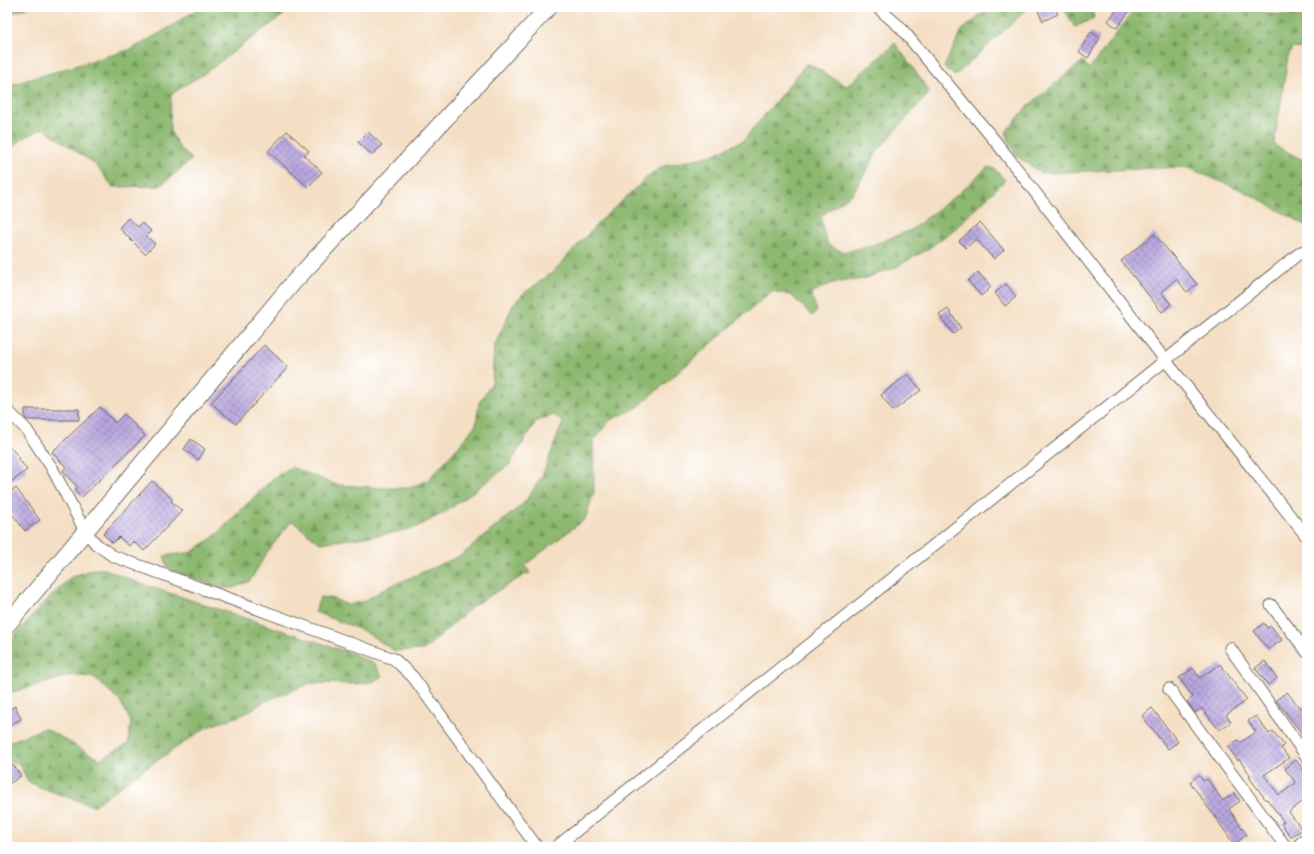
<svg xmlns="http://www.w3.org/2000/svg" width="1314" height="854" viewBox="0 0 1314 854" font-family="'IM FELL Double Pica',serif">
  <style>
    .forest { fill: url(#forest-firs); stroke: #5c724d }
    .building { fill: url(#building-cross-hatch) }
    .lines { fill: none; stroke-linecap: round; stroke-linejoin: round }
    .street-casing { stroke: #716a61; stroke-width: 13 }
    .secondary-casing { stroke: #716a61; stroke-width: 18 }
    .street { stroke: #fff; stroke-width: 11 }
    .secondary { stroke: #fff; stroke-width: 16 }
  </style>
  <defs>
    <pattern id="forest-firs" width="22" height="20" patternUnits="userSpaceOnUse"><rect width="22" height="20" fill="#8cb86f"/><path d="M5 1l3.5 6h-7zM16 11l3.5 6h-7z" fill="#73965b"/></pattern>
    <pattern id="building-cross-hatch" width="8" height="8" patternUnits="userSpaceOnUse"><rect width="8" height="8" fill="#b9a7df"/><path d="M0 0l8 8M0 8l8-8" fill="none" stroke="#9788b5"/></pattern>
  </defs>
  <rect width="100%" height="100%" fill="#fff"/>
  <filter id="ink" filterUnits="userSpaceOnUse"><feTurbulence type="fractalNoise" baseFrequency=".025" numOctaves="2"/><feDisplacementMap in="SourceGraphic" scale="8" xChannelSelector="R" yChannelSelector="G"/><feConvolveMatrix kernelMatrix="1 2 1 2 8 2 1 2 1" color-interpolation-filters="sRGB"/></filter>
  <filter id="wash" filterUnits="userSpaceOnUse"><feTurbulence type="fractalNoise" baseFrequency=".012" numOctaves="4" result="noise"/><feDisplacementMap in="SourceGraphic" scale="16" xChannelSelector="R" yChannelSelector="G"/><feGaussianBlur stdDeviation="0.9" result="paint"/><feColorMatrix in="noise" values="0 0 0 0 0 0 0 0 0 0 0 0 0 0 0 0 0 1.4 0 .05"/><feComposite in="paint" operator="in"/></filter>
  <g filter="url(#wash)">
    <rect width="100%" height="100%" fill="#f4dfc4"/>
    <g class="forest">
      <polygon points="7,7 29,7 15,12 7,20"/>
      <polygon points="200,7 294,7 205,73 171,94 170,131 181,150 192,159 160,186 113,187 96,165 43,128 21,139 7,153 7,86 132,49 172,26"/>
      <polygon points="990,7 1029,7 955,76 944,67 962,30"/>
      <polygon points="1063,7 1091,7 1094,18 1075,27"/>
      <polygon points="1136,7 1260,7 1265,13 1307,17 1307,49 1292,48 1288,57 1274,145 1307,162 1307,226 1246,192 1186,167 1041,173 1015,155 1006,132 1028,106 1083,61 1089,69"/>
      <polygon points="895,43 930,92 879,149 853,193 821,216 824,233 828,245 843,252 867,247 911,230 959,193 988,167 995,169 1005,180 956,228 928,249 894,268 863,279 832,283 811,293 817,311 812,316 791,295 772,291 638,407 610,420 593,441 594,492 585,519 525,565 530,573 526,574 474,605 424,650 395,651 364,631 315,612 320,597 334,599 348,605 364,601 386,588 462,555 525,502 542,476 563,422 554,415 536,421 510,464 447,511 417,527 388,534 320,543 292,521 268,551 250,581 233,588 219,588 168,569 164,556 192,552 216,535 271,480 291,467 337,485 388,488 409,488 428,480 460,445 476,424 479,403 492,383 494,347 513,305 523,294 552,273 601,220 652,173 664,166 713,155 726,148 743,141 807,63 847,86"/>
      <path d="M93 569H105L136 582 348 652 375 664 382 676 373 682 356 684 310 683 264 702 242 715 207 727 143 770 93 806 39 787 28 781 19 764 7 761V743L44 728C63 737 80 750 100 759L128 744 131 722 120 701 95 678 74 675 12 692 7 697V644L41 606 71 577Z"/>
    </g>
    <g id="blocks">
      <g class="building">
        <polygon points="1045,7 1054,7 1058,14 1043,21 1038,11"/>
        <polygon points="1119,7 1132,7 1117,28 1108,21"/>
        <polygon points="1091,32 1100,38 1088,58 1079,52"/>
        <polygon points="287,131 309,151 304,155 322,172 308,187 268,151"/>
        <polygon points="368,132 382,145 372,155 358,142"/>
        <polygon points="128,218 138,227 142,223 151,231 146,236 155,244 145,254 119,228"/>
        <polygon points="980,222 1004,250 994,259 976,239 966,248 959,241"/>
        <polygon points="1154,234 1197,284 1187,292 1176,279 1161,292 1171,304 1162,312 1121,261"/>
        <polygon points="978,272 991,287 981,296 968,281"/>
        <polygon points="1006,284 1016,297 1005,306 995,293"/>
        <polygon points="948,309 961,328 953,334 939,315"/>
        <polygon points="264,345 288,367 236,424 211,403"/>
        <polygon points="908,374 921,390 893,411 881,395"/>
        <polygon points="100,407 115,423 124,414 145,436 82,497 75,490 77,487 63,471 66,467 52,452"/>
        <polygon points="25,409 79,409 79,420 27,420 25,418"/>
        <polygon points="191,439 205,449 198,460 184,449"/>
        <polygon points="7,444 19,457 18,458 27,470 7,485"/>
        <polygon points="152,481 172,499 171,501 182,511 144,551 133,541 129,546 119,537 113,543 103,534"/>
        <polygon points="16,488 40,520 25,531 7,507 7,494"/>
        <polygon points="1264,623 1267,628 1271,626 1282,640 1268,650 1254,631"/>
        <polygon points="1265,661 1277,678 1268,685 1255,668"/>
        <polygon points="1220,664 1247,700 1226,715 1231,722 1219,730 1202,708 1195,713 1187,702 1193,697 1179,678 1193,668 1200,678"/>
        <polygon points="1287,692 1300,708 1307,704 1307,740 1276,700"/>
        <polygon points="15,706 21,719 7,726 7,711"/>
        <polygon points="1152,708 1178,742 1168,749 1152,728 1151,728 1142,716"/>
        <polygon points="1256,716 1269,734 1273,731 1284,745 1281,748 1289,758 1264,775 1279,795 1296,783 1285,769 1296,760 1307,775 1307,798 1289,812 1302,830 1291,837 1281,823 1284,822 1267,799 1266,800 1249,777 1251,776 1239,759 1238,761 1228,747 1238,740 1240,743 1256,732 1248,721"/>
        <polygon points="13,765 21,776 7,785 7,769"/>
        <polygon points="1199,775 1203,781 1207,779 1223,801 1234,793 1240,801 1229,809 1247,835 1234,844 1190,782"/>
      </g>
    </g>
  </g>
  <g filter="url(#ink)">
    <use href="#blocks" fill-opacity="0" stroke="#716a61" stroke-width="1"/>
    <g class="lines">
      <g class="street-casing">
        <g id="street">
          <polyline points="877,7 900,27 996,142 1166,361 1307,537"/>
          <polyline points="7,410 26,429 52,468 85,531 96,544 113,556 394,659 413,677 537,847"/>
          <polyline points="1271,605 1307,652"/>
          <polyline points="1230,648 1307,757"/>
          <polyline points="1169,689 1286,847"/>
          <polyline points="556,847 1301,252 1307,250"/>
        </g>
      </g>
      <g class="secondary-casing">
        <g id="secondary">
          <polyline points="7,625 292,284 549,7"/>
          <polyline points="1300,847 1307,841"/>
        </g>
      </g>
      <use href="#street" class="street"/>
      <use href="#secondary" class="secondary"/>
    </g>
  </g>
  <rect width="1314" height="854" fill="none" stroke="#fff" stroke-width="24"/>
</svg>
